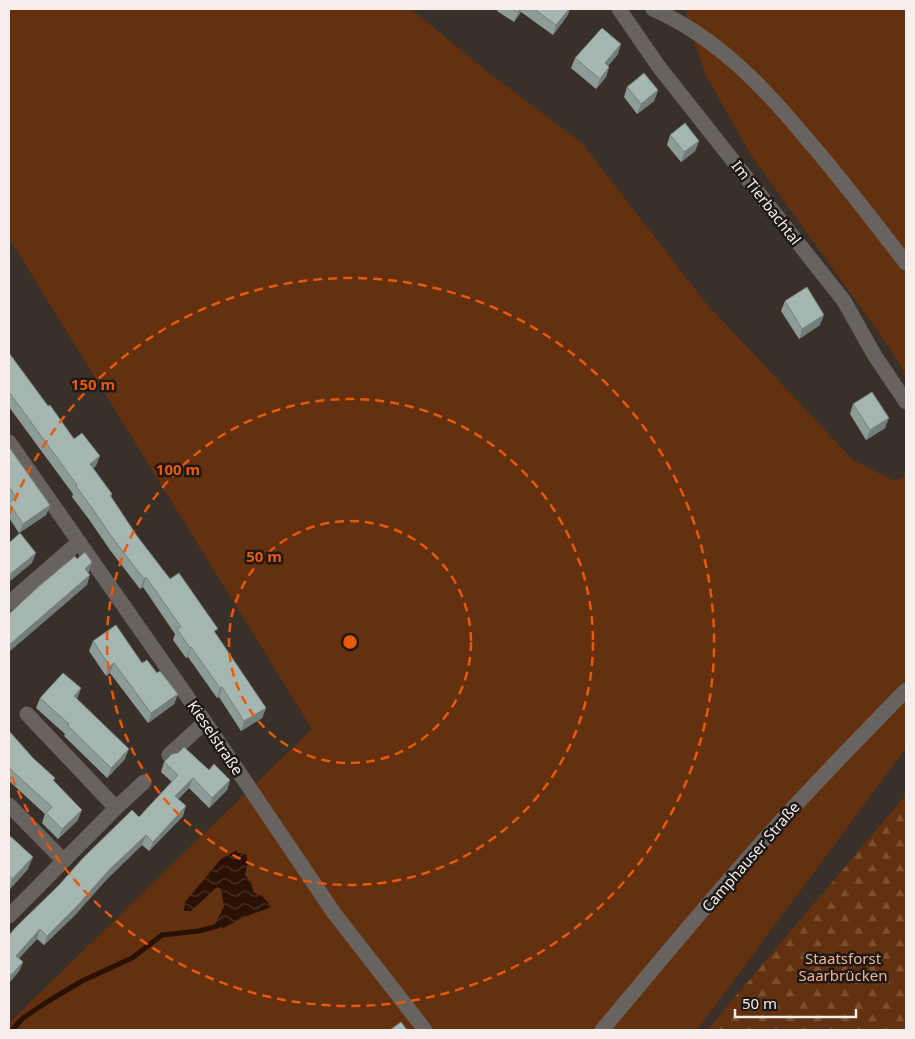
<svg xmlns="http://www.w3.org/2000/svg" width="915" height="1039" viewBox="0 0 915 1039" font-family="'Noto Sans',sans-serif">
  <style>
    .green { fill: #63310f }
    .forest { fill: url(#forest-firs) }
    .water { fill: url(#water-waves) }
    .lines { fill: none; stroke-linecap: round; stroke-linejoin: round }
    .stream { stroke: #291104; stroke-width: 5 }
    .minor { stroke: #696360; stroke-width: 15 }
    .wall { fill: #8e9c97 }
    .shaded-wall { fill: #747f7b }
    .building { fill: #a5b5b0; stroke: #747f7b }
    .ring { fill: none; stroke: #e8590c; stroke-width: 2.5; stroke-dasharray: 9 6 }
    .labels { text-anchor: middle; stroke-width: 5; stroke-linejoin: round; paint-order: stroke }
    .street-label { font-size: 15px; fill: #f5eeea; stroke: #1e1916 }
    .park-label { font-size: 15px; fill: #f2b38f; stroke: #1e1916 }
    .centre { fill: #e8590c; stroke: #1e1916; stroke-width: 2.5 }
    .ring-label { font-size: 15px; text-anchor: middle; font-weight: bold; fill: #e8590c; stroke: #1e1916; stroke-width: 5; stroke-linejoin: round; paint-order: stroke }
  </style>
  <defs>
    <pattern id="forest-firs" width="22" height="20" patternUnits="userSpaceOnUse" patternTransform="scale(1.25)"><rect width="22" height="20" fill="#63310f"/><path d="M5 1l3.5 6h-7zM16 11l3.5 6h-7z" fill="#7a4f32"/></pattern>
    <pattern id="water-waves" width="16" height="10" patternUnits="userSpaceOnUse" patternTransform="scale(1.25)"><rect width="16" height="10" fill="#291104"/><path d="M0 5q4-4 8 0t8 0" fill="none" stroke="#493429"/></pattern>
  </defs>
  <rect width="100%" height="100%" fill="#3a302a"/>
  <g class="green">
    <polygon points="9,9 411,9 489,73 582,143 704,301 853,460 894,481 906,476 906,748 697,1030 9,1030 9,1023 16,1016 312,729 9,238"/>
    <polygon points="688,9 906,9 906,375 887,344 751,155 705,74 686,14"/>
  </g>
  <polygon class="forest" points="906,795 906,1030 707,1030"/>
  <polygon class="water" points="237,850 237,853 246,854 248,863 245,875 251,882 253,892 262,896 272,907 247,916 223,928 215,924 224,907 221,889 217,887 191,911 184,911 185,902 221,859"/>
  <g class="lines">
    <polyline class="stream" points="12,1030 23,1018 50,1000 82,981 132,958 162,935 199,931 218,926"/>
    <g class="minor">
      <polyline points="619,9 659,67 844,301 875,356 906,402"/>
      <path d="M653 9C715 36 763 86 806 138 841 178 873 221 906 263"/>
      <polyline points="9,442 205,722 334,913 425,1030"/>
      <polyline points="9,603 79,542"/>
      <polyline points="27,714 116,808"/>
      <polyline points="169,755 205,722"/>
      <polyline points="9,805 63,860"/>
      <polyline points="9,916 116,808 144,782"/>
      <path d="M602 1030C661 960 719 889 780 822 821 777 864 733 906 690"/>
    </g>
  </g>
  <g class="wall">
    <polygon points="498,9 570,9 567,16 553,35 521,12 514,22 497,11"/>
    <polygon points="618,54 608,66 609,67 606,77 596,89 571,68 575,58"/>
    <polygon points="627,87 658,90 654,101 637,114 624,97"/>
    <polygon points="670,135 699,141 695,151 681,162 667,145"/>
    <polygon points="785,301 820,325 799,339 781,311"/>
    <polygon points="9,353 48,406 96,466 93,468 112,494 111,497 137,536 170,579 216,634 266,708 262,718 241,731 219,697 217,698 188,657 186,658 173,640 175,634 143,587 140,589 110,550 88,518 72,497 73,494 9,407"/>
    <polygon points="853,404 885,428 866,440 850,414"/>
    <polygon points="9,447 50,505 46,515 19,533 9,518"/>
    <polygon points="93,641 142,663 157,673 178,694 174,704 148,723 110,673 106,676 89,651"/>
    <polygon points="81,688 77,699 125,759 107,778 64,736 65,734 36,708 40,698"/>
    <polygon points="9,731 33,758 55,778 54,781 78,820 58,839 42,823 45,814 9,781"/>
    <polygon points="164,762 209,770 230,780 227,790 209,808 189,788 178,799 183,816 149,851 142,845 106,880 75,915 44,945 37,939 19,958 23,962 19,971 9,983 9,935 139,817 172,782 161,772"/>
    <polygon points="9,835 28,869 9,890"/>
  </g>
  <g class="shaded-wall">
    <polygon points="520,9 522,9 521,12 514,22 518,12"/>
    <polygon points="569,9 570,9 567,16 553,35 556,25"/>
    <polygon points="621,44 618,54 602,73 605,63"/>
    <polygon points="609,67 606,77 596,89 600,79"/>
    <polygon points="658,90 654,101 637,114 641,104"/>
    <polygon points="699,141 695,151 681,162 684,152"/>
    <polygon points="824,315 820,325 799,339 802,329"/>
    <polygon points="889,418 885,428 866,440 870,430"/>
    <polygon points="100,456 96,466 86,474 90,464"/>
    <polygon points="50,505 46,515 19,533 23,524"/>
    <polygon points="36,553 32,563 9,582 9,575"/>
    <polygon points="92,562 89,572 81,578 85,569"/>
    <polygon points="90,575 87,585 9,652 9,645"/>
    <polygon points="146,577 143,587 140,589 144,579"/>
    <polygon points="191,647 188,657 186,658 190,648"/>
    <polygon points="114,663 110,673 106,676 110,666"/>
    <polygon points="222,687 219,697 217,698 220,688"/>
    <polygon points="81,688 77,698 70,707 74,696"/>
    <polygon points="178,694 174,704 148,723 151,713"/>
    <polygon points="266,708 262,718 241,731 244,721"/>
    <polygon points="129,749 125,759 107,778 111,768"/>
    <polygon points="193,778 189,788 172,806 175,796"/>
    <polygon points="230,780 227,790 209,808 212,798"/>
    <polygon points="186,806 183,816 149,851 153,842"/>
    <polygon points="82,810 78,820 58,839 62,829"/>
    <polygon points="146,835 142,845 106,880 75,915 44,945 47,936 109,870"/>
    <polygon points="33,857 28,869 9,890 12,879"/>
    <polygon points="40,929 37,939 13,965 16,956"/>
    <polygon points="23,962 19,971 9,983 11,975"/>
  </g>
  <g class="building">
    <polygon points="512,9 520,9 518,12"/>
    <polygon points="534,9 569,9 556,25"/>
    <polygon points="602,28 621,44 605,63 609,67 600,79 575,58"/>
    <polygon points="644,73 658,90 641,104 627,87"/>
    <polygon points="685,123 699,141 684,152 670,135"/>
    <polygon points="807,287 824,315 802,329 785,301"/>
    <polygon points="9,353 48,406 50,405 74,439 82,433 100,456 90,464 112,494 110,495 137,536 170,579 179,573 218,629 214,631 266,708 244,721 222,687 220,688 191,647 190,648 177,629 181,627 146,577 144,579 114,540 92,508 76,486 77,485 9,392"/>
    <polygon points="872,392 889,418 870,430 853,404"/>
    <polygon points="9,447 50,505 23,524 9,503 16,497 9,487"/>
    <polygon points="20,533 36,553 9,575 9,543"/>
    <polygon points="85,552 92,562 85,569 90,575 9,645 9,614 38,587 75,556 77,559"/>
    <polygon points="116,625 142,663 147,660 157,673 160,671 178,694 151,713 114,663 110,666 93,641"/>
    <polygon points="63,673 81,688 74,696 129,749 111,768 68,726 69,724 40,698"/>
    <polygon points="9,731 33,758 55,778 53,780 82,810 62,829 46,813 52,807 9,768"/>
    <polygon points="184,747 209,770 214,764 230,780 212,798 193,778 175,796 186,806 153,842 146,835 109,870 78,905 47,936 40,929 16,956 23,962 11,975 9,972 9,935 17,926 59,885 83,858 132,810 139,817 178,775 164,762 172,754 178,753"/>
    <polygon points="9,835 33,857 12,879 9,875"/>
    <polygon points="401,1022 407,1030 390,1030"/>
  </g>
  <g class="ring">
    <circle cx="350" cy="642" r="121"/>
    <circle cx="350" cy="642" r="243"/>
    <path d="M9 515A364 364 0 1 1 9 769"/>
  </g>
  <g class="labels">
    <g class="street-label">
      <text transform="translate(766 203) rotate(52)" y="5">Im Tierbachtal</text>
      <text transform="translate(215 738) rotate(56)" y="5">Kieselstraße</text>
      <text transform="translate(751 857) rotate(-49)" y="5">Camphauser Straße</text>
    </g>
    <g class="park-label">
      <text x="843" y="964">Staatsforst<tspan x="843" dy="17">Saarbrücken</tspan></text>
    </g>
  </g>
  <circle cx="350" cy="642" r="8" class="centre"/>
  <g class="ring-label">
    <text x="93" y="390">150 m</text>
    <text x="178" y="475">100 m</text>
    <text x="264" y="562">50 m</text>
  </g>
  <rect width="915" height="1039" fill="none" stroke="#f5eeea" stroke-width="20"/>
  <path d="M735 1009v8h121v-8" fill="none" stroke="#f5eeea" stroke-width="2.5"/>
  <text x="742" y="1009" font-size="15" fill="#f5eeea" stroke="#1e1916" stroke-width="4" paint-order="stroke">50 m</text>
</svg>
